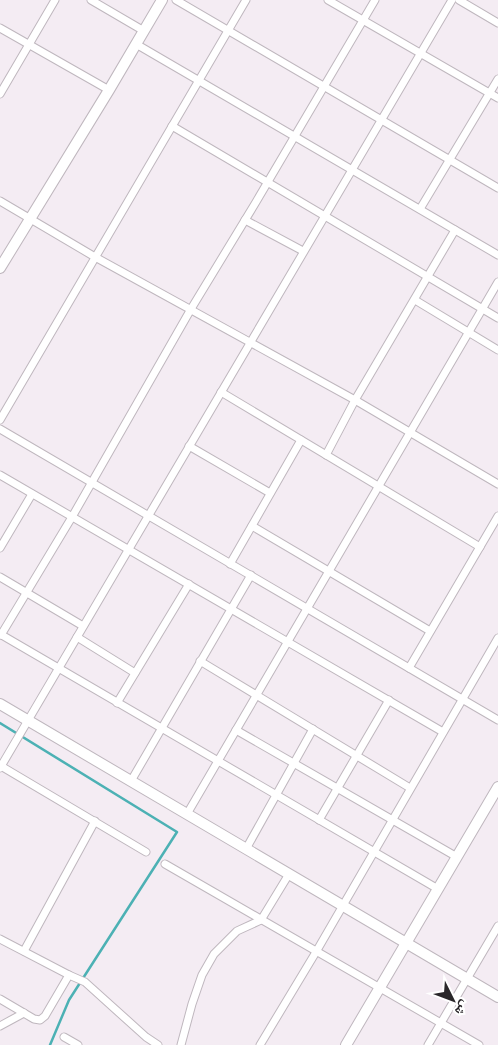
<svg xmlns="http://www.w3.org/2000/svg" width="498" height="1045" viewBox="0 0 498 1045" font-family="Quicksand,'Noto Naskh Arabic',sans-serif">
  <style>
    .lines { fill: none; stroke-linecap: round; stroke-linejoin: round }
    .stream { stroke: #4cb1b4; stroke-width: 2.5 }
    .street-casing { stroke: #bfb7be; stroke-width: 9 }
    .secondary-casing { stroke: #bfb7be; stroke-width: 12 }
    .street { stroke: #fff; stroke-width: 7 }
    .secondary { stroke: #fff; stroke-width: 10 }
  </style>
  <rect width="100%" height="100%" fill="#f4ecf3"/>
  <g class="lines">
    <polyline class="stream" points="0,723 177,832 69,1000 50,1045"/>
    <g class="street-casing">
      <g id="street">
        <polyline points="91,0 144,31"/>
        <polyline points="176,0 498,188"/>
        <polyline points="328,0 498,98"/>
        <polyline points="459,0 498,23"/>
        <polyline points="0,28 109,90"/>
        <polyline points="136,44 498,255"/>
        <polyline points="0,94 55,0"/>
        <polyline points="172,126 498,318"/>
        <polyline points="0,201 95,257 355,400 498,484"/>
        <polyline points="420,209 498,79"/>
        <polyline points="245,220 303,251"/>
        <polyline points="415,300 498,350"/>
        <polyline points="221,392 480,547"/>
        <polyline points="0,420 246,0"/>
        <polyline points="0,429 498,720"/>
        <polyline points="189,446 270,493"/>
        <polyline points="326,455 355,400 455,230"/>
        <polyline points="0,475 443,732"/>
        <polyline points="252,526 430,631"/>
        <polyline points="0,548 32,494"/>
        <polyline points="230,564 301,440"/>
        <polyline points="0,577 83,626"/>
        <polyline points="0,634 438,889"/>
        <polyline points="1,635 72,517 191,309 256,202 375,0"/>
        <polyline points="77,637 135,673"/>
        <polyline points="200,661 410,788"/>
        <polyline points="409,668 498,516"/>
        <polyline points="117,703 189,584"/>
        <polyline points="236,730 457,857"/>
        <polyline points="1,766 146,852"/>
        <polyline points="0,768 452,0"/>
        <polyline points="131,781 251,575"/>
        <polyline points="187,814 498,282"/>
        <polyline points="319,820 389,700"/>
        <polyline points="246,849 313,729"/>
        <polyline points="165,864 479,1045"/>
        <polyline points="0,939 69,975 85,982 146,1037 158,1045"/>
        <polyline points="24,951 95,821"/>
        <polyline points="0,999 34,1019 40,1020 45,1016 69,975"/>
        <polyline points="0,1026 24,1013"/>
        <polyline points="64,1037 78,1045"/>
        <polyline points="181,1045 192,1004 202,975 214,954 237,931 261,920 289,874"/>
        <polyline points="260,1045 316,952 498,638"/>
        <polyline points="428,1045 498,926"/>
      </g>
    </g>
    <g class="secondary-casing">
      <g id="secondary">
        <polyline points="0,268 109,90 162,0"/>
        <polyline points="0,704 498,997"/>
        <polyline points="346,1045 498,787"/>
      </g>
    </g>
    <use href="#street" class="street"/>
    <use href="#secondary" class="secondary"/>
  </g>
  <g transform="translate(453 1000) rotate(132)" stroke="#ffffff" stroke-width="4" paint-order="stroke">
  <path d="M0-4L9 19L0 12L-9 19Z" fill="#2a272a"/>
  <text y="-8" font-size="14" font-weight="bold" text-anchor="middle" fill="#2a272a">ش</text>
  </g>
</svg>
